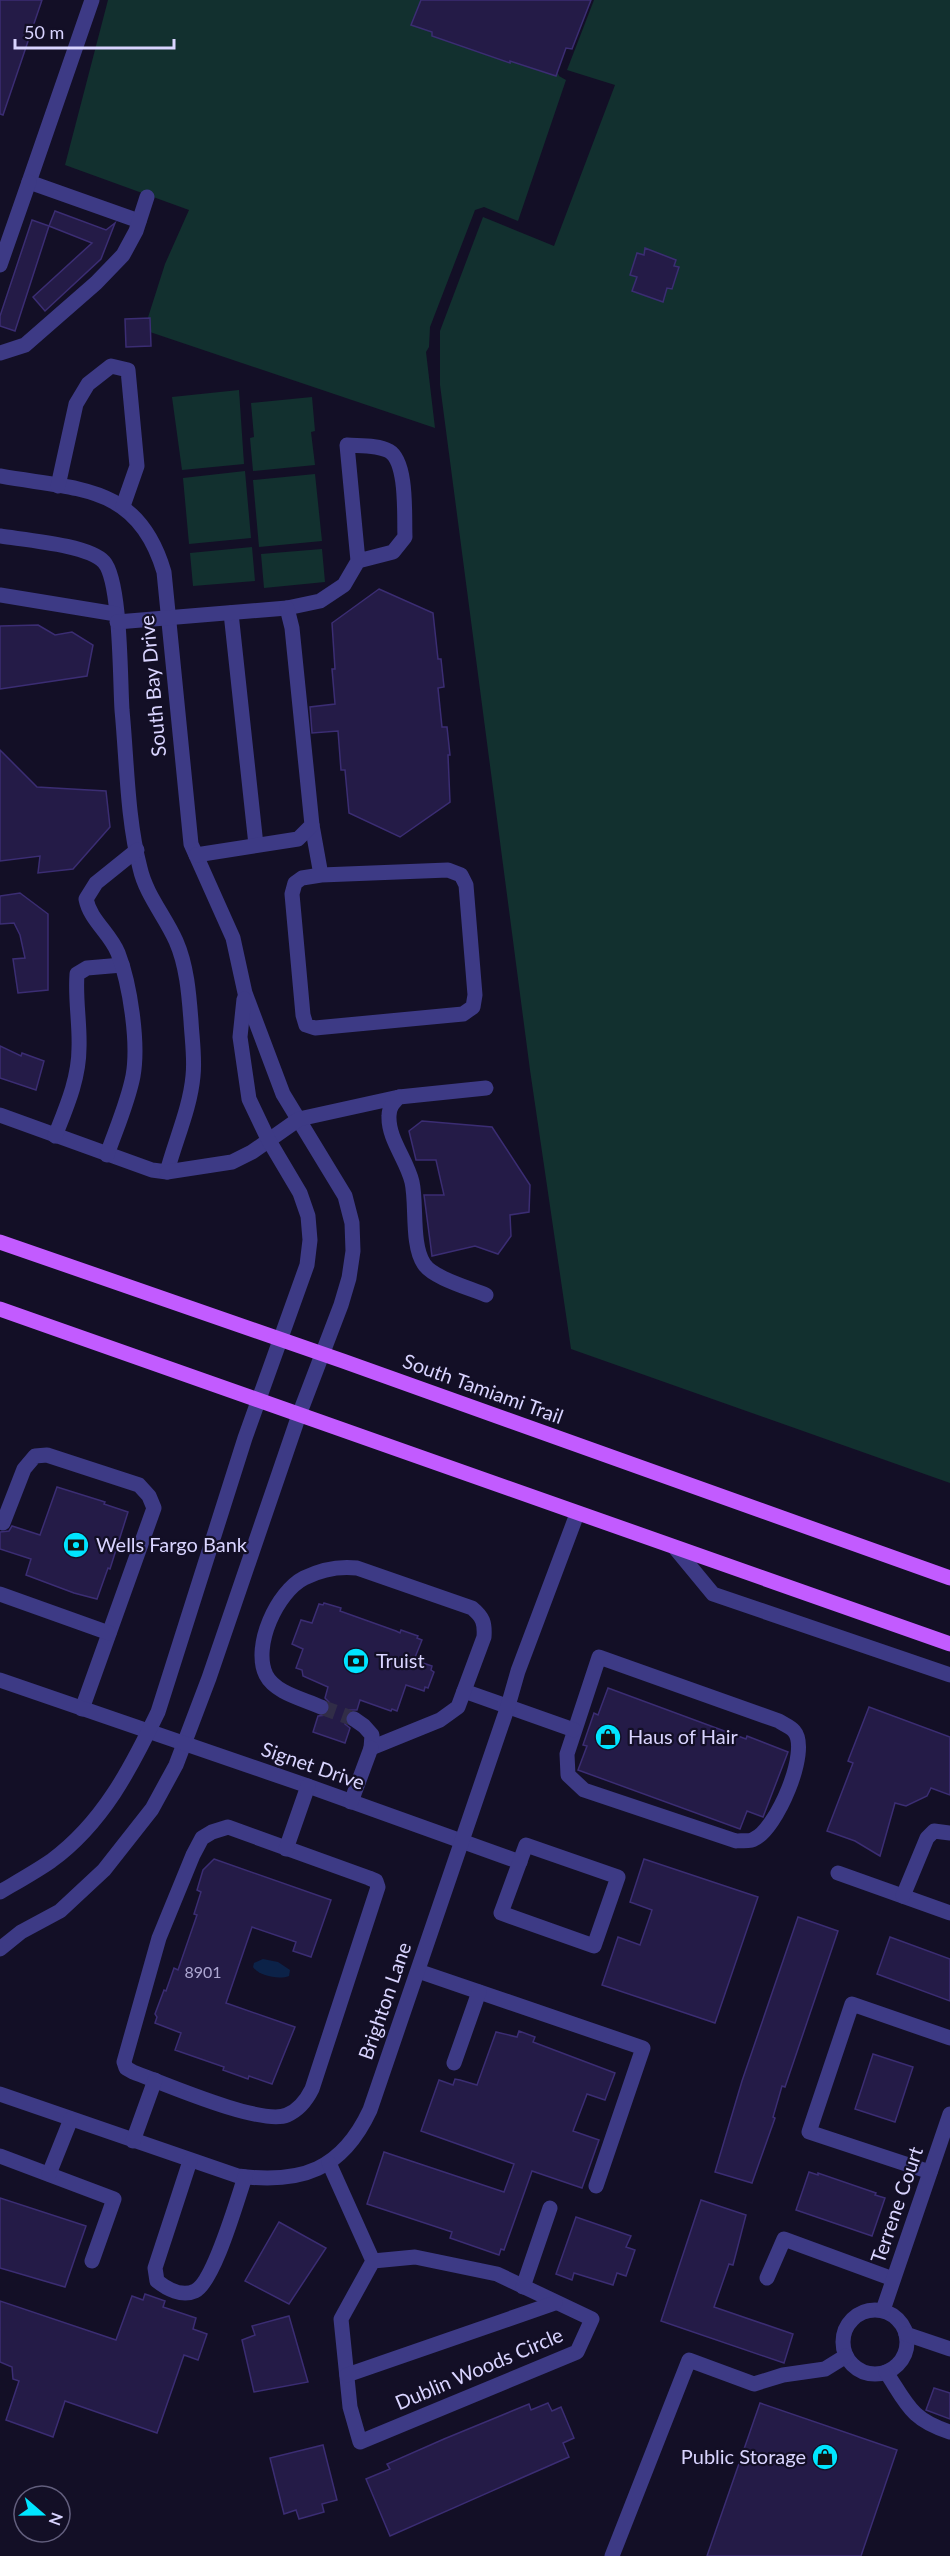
<svg xmlns="http://www.w3.org/2000/svg" width="950" height="2556" viewBox="0 0 950 2556" font-family="Lato,sans-serif">
  <style>
    .green { fill: #12302f }
    .water { fill: #0c2248 }
    .building { fill: #241b47; stroke: #3b2d73; stroke-width: 1.5 }
    .lines { fill: none; stroke-linecap: round; stroke-linejoin: round }
    .minor-tunnel { stroke: #312d47; stroke-width: 15; stroke-dasharray: 15 8; stroke-linecap: butt }
    .minor { stroke: #3d3a85; stroke-width: 15 }
    .major { stroke: #c25bff; stroke-width: 15 }
    .labels { text-anchor: middle; stroke-width: 4.5; stroke-linejoin: round; paint-order: stroke }
    .number-label { font-size: 16px; fill: #aca6d1 }
    .street-label { font-size: 20px; fill: #d9d4ff; stroke: #130f26 }
    .poi-label { font-size: 20px; fill: #d9d4ff; stroke: #130f26; text-anchor: start }
  </style>
  <rect width="100%" height="100%" fill="#130f26"/>
  <g class="green">
    <polygon points="108,0 583,0 556,69 559,76 566,80 518,221 484,207 475,210 430,327 429,347 426,352 435,428 144,330 165,264 189,210 65,165"/>
    <polygon points="594,0 950,0 950,1483 571,1349 530,1070 440,385 440,331 483,217 554,246 615,85 567,70"/>
    <polygon points="239,390 244,464 182,470 172,397"/>
    <polygon points="312,397 315,431 311,432 315,465 253,471 250,438 254,437 251,403"/>
    <polygon points="245,471 251,538 189,544 183,478"/>
    <polygon points="315,474 322,541 259,547 253,480"/>
    <polygon points="252,547 255,581 193,586 190,553"/>
    <polygon points="322,549 325,582 264,588 261,554"/>
  </g>
  <path class="water" d="M263 1959 278 1962 290 1970 289 1976C279 1980 259 1976 253 1967L254 1963Z"/>
  <g class="building">
    <polygon points="0,0 42,0 3,115 0,114"/>
    <polygon points="421,0 591,0 572,49 566,48 556,76 510,61 510,63 432,36 432,32 411,25"/>
    <polygon points="55,211 106,230 115,223 101,259 45,311 33,297 92,243 49,226"/>
    <polygon points="32,220 49,226 15,331 0,326 0,316"/>
    <polygon points="645,248 676,260 674,266 679,267 672,289 667,288 663,302 632,291 637,277 630,275 637,253 644,255"/>
    <polygon points="150,318 151,346 126,347 125,319"/>
    <polygon points="379,589 433,613 438,659 441,659 444,687 438,688 442,727 447,727 450,755 448,755 450,802 400,837 349,813 345,770 341,770 338,731 312,733 310,707 335,704 332,669 335,669 332,623"/>
    <polygon points="38,625 55,635 72,632 93,645 87,676 0,689 0,626"/>
    <polygon points="0,750 37,787 106,791 110,827 73,869 38,873 40,856 0,861"/>
    <polygon points="20,893 48,914 48,990 18,993 13,959 25,958 20,935 14,923 0,924 0,896"/>
    <polygon points="0,1046 21,1056 22,1053 44,1061 36,1090 0,1078"/>
    <polygon points="422,1121 492,1127 530,1185 529,1212 510,1215 511,1236 498,1254 475,1246 432,1256 424,1195 444,1195 436,1160 416,1160 409,1131"/>
    <polygon points="57,1487 105,1502 104,1504 128,1512 110,1569 108,1568 97,1599 74,1593 26,1575 31,1559 0,1549 0,1532 9,1531 12,1526 40,1535"/>
    <polygon points="324,1603 341,1608 340,1611 396,1631 400,1633 401,1630 418,1636 417,1638 422,1640 414,1660 432,1666 431,1670 434,1672 428,1688 425,1687 424,1691 406,1685 397,1711 392,1709 391,1711 360,1700 357,1710 349,1710 344,1718 345,1724 350,1728 345,1743 313,1732 318,1716 326,1715 330,1710 329,1702 325,1698 328,1687 303,1676 302,1670 296,1668 303,1649 292,1644 301,1620 312,1623 319,1604 323,1605"/>
    <polygon points="608,1688 746,1739 747,1736 788,1752 763,1817 747,1811 740,1829 578,1770 587,1746 583,1745 594,1713 598,1715"/>
    <polygon points="869,1707 950,1737 950,1795 931,1788 927,1796 906,1806 895,1803 880,1856 855,1841 827,1831 853,1763 848,1761"/>
    <polygon points="214,1859 331,1900 311,1957 293,1951 296,1942 252,1927 226,2003 295,2027 272,2084 249,2076 248,2079 223,2070 224,2067 175,2050 181,2033 155,2023 157,2017 155,2014 164,1990 166,1991 174,1968 178,1970 197,1915 194,1914 201,1892 197,1890 203,1870"/>
    <polygon points="644,1859 758,1897 715,2023 602,1985 618,1937 640,1945 652,1910 630,1902"/>
    <polygon points="798,1917 838,1931 785,2087 782,2086 773,2117 775,2118 752,2183 715,2172 742,2081"/>
    <polygon points="890,1937 950,1959 950,2001 877,1974"/>
    <polygon points="519,2031 535,2037 533,2042 615,2073 605,2100 587,2094 573,2131 599,2140 582,2188 532,2171 504,2250 501,2249 499,2255 450,2238 452,2232 367,2204 384,2152 504,2192 514,2164 421,2131 439,2080 453,2085 455,2079 460,2080 477,2085 496,2032 517,2037"/>
    <polygon points="873,2054 913,2067 895,2122 855,2109"/>
    <polygon points="809,2172 818,2175 818,2173 876,2193 875,2195 885,2198 872,2236 796,2210"/>
    <polygon points="0,2198 86,2226 65,2287 0,2268"/>
    <polygon points="701,2200 746,2215 733,2265 729,2264 714,2307 793,2334 784,2363 661,2321"/>
    <polygon points="576,2217 631,2236 626,2247 635,2250 626,2276 617,2273 613,2285 574,2273 572,2280 556,2274"/>
    <polygon points="279,2222 326,2248 289,2304 245,2281"/>
    <polygon points="145,2294 165,2301 163,2307 196,2318 193,2329 207,2334 198,2360 184,2355 157,2433 65,2401 53,2437 6,2420 19,2381 13,2379 12,2367 0,2362 0,2301 116,2340 132,2296 143,2300"/>
    <polygon points="289,2316 308,2382 254,2392 242,2340 255,2335 252,2326"/>
    <polygon points="934,2388 950,2393 950,2419 926,2410"/>
    <polygon points="548,2403 552,2411 561,2407 574,2438 563,2443 569,2457 390,2536 366,2479 390,2469 387,2464 444,2439 529,2404 531,2410"/>
    <polygon points="760,2403 897,2450 861,2556 707,2556"/>
    <polygon points="323,2445 337,2500 322,2504 324,2512 299,2519 296,2510 284,2514 270,2458"/>
  </g>
  <g class="lines">
    <polyline class="minor-tunnel" points="321,1707 354,1719"/>
    <g class="minor">
      <polyline points="92,0 29,182 139,221"/>
      <polyline points="0,265 29,182"/>
      <polyline points="0,353 25,345 96,283 123,255 136,231 147,197"/>
      <path d="M0 476C77 490 138 483 164 572L191 844 233 938 245 993 283 1094 345 1196 352 1223 353 1251 349 1278 341 1305 299 1415 209 1678 176 1765 152 1809 104 1870 60 1911 21 1932 0 1949"/>
      <polyline points="58,486 76,404 88,384 111,366 128,370 137,466 123,506"/>
      <path d="M0 536C25 540 89 545 104 562 121 581 120 681 122 710 127 762 127 818 140 868 146 895 165 916 176 941 187 966 189 995 191 1021 192 1039 195 1059 193 1076 190 1109 175 1141 167 1172L152 1170 0 1115"/>
      <polyline points="0,595 116,614"/>
      <polyline points="231,613 256,845"/>
      <path d="M117 622 287 608 320 601 344 585 358 561 347 445C361 446 378 445 389 451 408 462 404 518 405 537L393 552 358 561"/>
      <polyline points="312,825 321,875 448,870 461,875 466,885 475,995 473,1007 463,1014 315,1028 306,1025 303,1015 292,894 295,883 302,878 321,875"/>
      <polyline points="196,855 298,839 312,825 292,628 287,608"/>
      <path d="M55 1136C66 1108 79 1079 79 1048 80 1023 75 999 77 974L87 968 122 965"/>
      <path d="M107 1155C116 1129 128 1102 133 1076 139 1043 130 984 118 953 110 933 90 920 86 899L96 883 137 850"/>
      <polyline points="167,1172 232,1162 252,1152 299,1119 399,1097"/>
      <path d="M486 1295C470 1288 433 1278 424 1264 411 1245 417 1204 412 1182 407 1160 388 1139 389 1116 389 1107 393 1103 399 1097L486 1088"/>
      <polyline points="3,1523 24,1469 35,1456 47,1455 139,1485 149,1496 154,1508 82,1709"/>
      <polyline points="675,1548 713,1594 950,1675"/>
      <polyline points="0,1594 109,1633"/>
      <path d="M599 1657 779 1721C783 1724 791 1727 794 1731 811 1750 776 1830 754 1839 750 1842 741 1840 736 1841L584 1790 568 1775 567 1754Z"/>
      <polyline points="0,1680 308,1786 520,1862"/>
      <polyline points="464,1691 574,1730"/>
      <path d="M321 1707C304 1699 275 1693 266 1675 252 1646 277 1592 304 1578 320 1570 339 1566 357 1568L472 1608C483 1617 485 1623 484 1637L458 1707 440 1720 371 1748 372 1735 364 1726 354 1719"/>
      <polyline points="351,1802 371,1748"/>
      <path d="M228 1827 369 1878 376 1881 378 1887 312 2089C307 2099 299 2110 287 2115 261 2126 163 2083 133 2072L126 2068 124 2062 159 1938 193 1855 202 1838 212 1832Z"/>
      <polygon points="526,1845 618,1877 594,1946 501,1913"/>
      <polyline points="286,1849 308,1786"/>
      <polyline points="838,1873 950,1913"/>
      <path d="M0 1892C17 1882 35 1872 51 1861 103 1823 131 1768 158 1712L245 1438 307 1265 310 1240 308 1216 300 1193 268 1139 249 1099 240 1037 244 999"/>
      <polyline points="903,1896 927,1838 934,1831 950,1833"/>
      <polyline points="418,1971 643,2048 596,2186"/>
      <polyline points="454,2063 479,1992"/>
      <path d="M0 2094 238 2176C302 2184 342 2170 370 2110L508 1706 518 1671 577 1514"/>
      <polyline points="133,2141 155,2080"/>
      <polyline points="0,2156 114,2199 92,2261"/>
      <path d="M190 2161 155 2268 157 2281C167 2289 182 2297 195 2291 214 2282 237 2200 245 2177"/>
      <polyline points="329,2163 373,2261 341,2319 350,2407 360,2442 577,2352 592,2319 497,2274 415,2257 373,2261"/>
      <polyline points="930,2172 809,2132 852,2004 950,2038"/>
      <polyline points="49,2174 71,2119"/>
      <polyline points="767,2278 784,2239 893,2279"/>
      <polyline points="523,2287 550,2208"/>
      <circle cx="875" cy="2342" r="32"/>
      <polyline points="883,2310 950,2114"/>
      <polyline points="906,2334 950,2349"/>
      <path d="M886 2372C907 2404 911 2420 950 2432"/>
      <polyline points="347,2375 555,2303"/>
      <polyline points="612,2556 689,2360 754,2384 783,2375 825,2369 846,2356"/>
    </g>
    <g class="major">
      <polyline points="0,1242 343,1361 950,1578"/>
      <polyline points="0,1309 950,1644"/>
    </g>
  </g>
  <defs>
    <g id="bank-disc" transform="scale(1.35)"><circle r="9.5" fill="#00e5ff" stroke="#130f26"/><path d="M-6-4H6V4H-6ZM0-2.3a2.3 2.3 0 1 0 0 4.6a2.3 2.3 0 1 0 0-4.6Z" fill="#111"/></g>
    <g id="shop-disc" transform="scale(1.35)"><circle r="9.5" fill="#00e5ff" stroke="#130f26"/><path d="M-5-2.5h2.3a2.7 3.5 0 0 1 5.4 0H5L5.5 6h-11ZM-1.5-2.5h3a1.5 2.3 0 0 0-3 0Z" fill="#111"/></g>
  </defs>
  <g fill-rule="evenodd">
    <use href="#bank-disc" x="76" y="1545"/>
    <use href="#bank-disc" x="356" y="1661"/>
    <use href="#shop-disc" x="608" y="1737"/>
    <use href="#shop-disc" x="825" y="2457"/>
  </g>
  <g class="labels">
    <g class="number-label">
      <text x="203" y="1978">8901</text>
    </g>
    <g class="street-label">
      <text transform="translate(153 686) rotate(-95)" y="7">South Bay Drive</text>
      <text transform="translate(483 1389) rotate(20)" y="7">South Tamiami Trail</text>
      <text transform="translate(313 1766) rotate(19)" y="7">Signet Drive</text>
      <text transform="translate(385 2001) rotate(-71)" y="7">Brighton Lane</text>
      <text transform="translate(897 2205) rotate(-71)" y="7">Terrene Court</text>
      <text transform="translate(479 2369) rotate(-23)" y="7">Dublin Woods Circle</text>
    </g>
    <g class="poi-label">
      <text x="96" y="1552">Wells Fargo Bank</text>
      <text x="376" y="1668">Truist</text>
      <text x="628" y="1744">Haus of Hair</text>
      <text x="806" y="2464" text-anchor="end">Public Storage</text>
    </g>
  </g>
  <g transform="translate(42 2514) rotate(110)"><circle r="28" fill="#130f26" stroke="#625e7d" stroke-width="1.5"/>
  <path d="M0-4.5L10 22L0 15L-10 22Z" fill="#00e5ff"/>
  <text y="-9" font-size="16" font-weight="bold" text-anchor="middle" fill="#d9d4ff">N</text>
  </g>
  <path d="M15 39v9h159v-9" fill="none" stroke="#d9d4ff" stroke-width="3"/>
  <text x="24" y="39" font-size="18" fill="#d9d4ff" stroke="#130f26" stroke-width="4.5" paint-order="stroke">50 m</text>
</svg>
